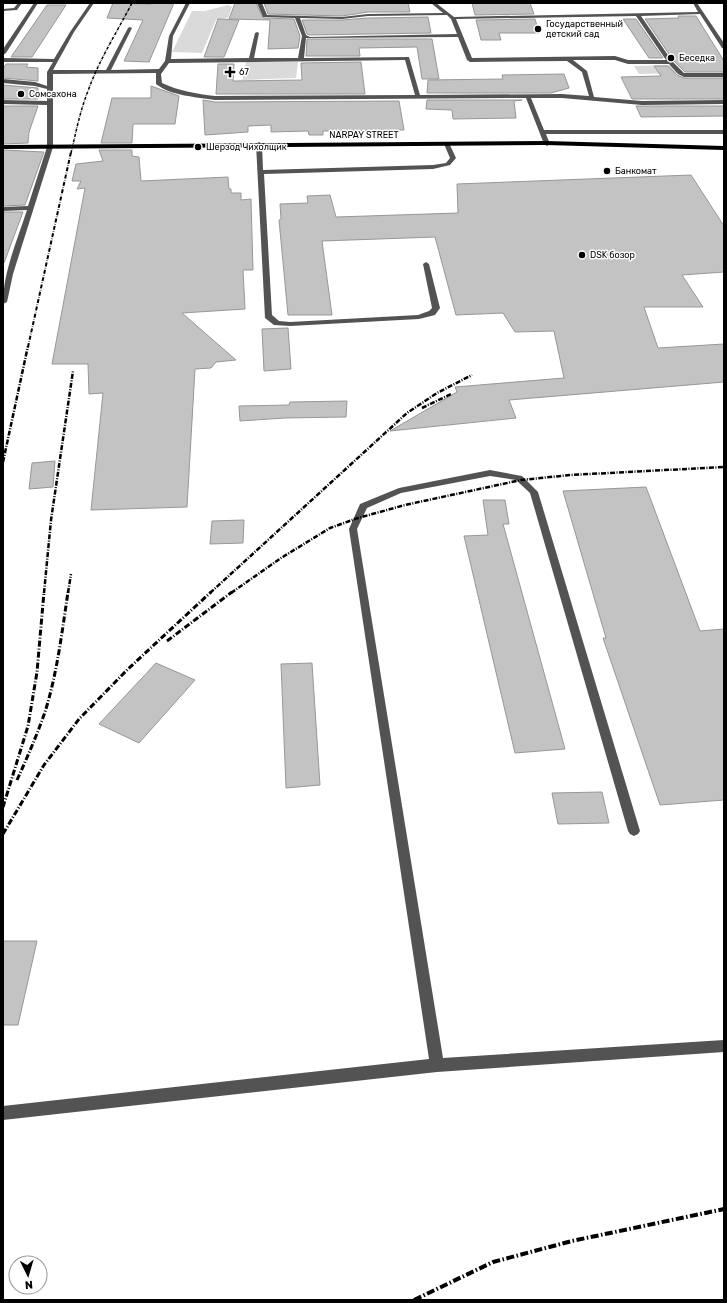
<svg xmlns="http://www.w3.org/2000/svg" width="727" height="1303" viewBox="0 0 727 1303" font-family="Rubik,sans-serif">
  <style>
    .green { fill: #dadada }
    .building { fill: #c3c3c3; stroke: #979797 }
    .lines { fill: none; stroke-linecap: round; stroke-linejoin: round }
    .minor { fill: #535353; fill-rule: evenodd }
    .major { fill: #000; fill-rule: evenodd }
    .rail-far4 { stroke: #000; stroke-width: 1.5; stroke-dasharray: 3 1 0.5 1; stroke-linecap: butt }
    .rail-far3 { stroke: #000; stroke-width: 2; stroke-dasharray: 4 1.5 0.5 1.5; stroke-linecap: butt }
    .rail-far2 { stroke: #000; stroke-width: 2.5; stroke-dasharray: 5 1.5 1 1.5; stroke-linecap: butt }
    .rail-far1 { stroke: #000; stroke-width: 3; stroke-dasharray: 6 2 1 2; stroke-linecap: butt }
    .rail { stroke: #000; stroke-width: 4; stroke-dasharray: 8 2.5 1.5 2.5; stroke-linecap: butt }
    .poi-dot { fill: #000; stroke: #fff; stroke-width: 1.5 }
    .labels { text-anchor: middle; stroke-width: 3; stroke-linejoin: round; paint-order: stroke }
    .far-poi-label { font-size: 9px; fill: #000; stroke: #fff; text-anchor: start }
    .far-street-label { font-size: 9px; fill: #000; stroke: #fff }
  </style>
  <rect width="100%" height="100%" fill="#fff"/>
  <g class="green">
    <polygon points="228,5 232,7 228,18 216,20 202,53 172,52 192,11 205,11"/>
    <polygon points="246,62 298,62 296,78 242,80"/>
    <polygon points="674,65 679,73 639,74 634,66"/>
  </g>
  <g class="building">
    <polygon points="113,3 151,4 152,3 174,3 149,62 124,61 143,20 107,18"/>
    <polygon points="235,3 256,3 263,18 294,19 300,36 298,48 268,49 270,20 229,19"/>
    <polygon points="264,3 408,3 410,12 368,12 342,16 268,14"/>
    <polygon points="472,3 530,3 534,14 475,15"/>
    <polygon points="47,5 66,5 32,57 11,57"/>
    <polygon points="678,16 696,16 724,61 724,72 685,72 673,60 645,19 679,18"/>
    <polygon points="428,17 431,33 310,35 307,34 302,20 342,20 368,18"/>
    <polygon points="218,19 239,20 224,57 204,57"/>
    <polygon points="535,19 539,33 499,33 501,40 481,40 476,20"/>
    <polygon points="623,19 636,19 663,58 649,58"/>
    <polygon points="307,39 432,39 439,79 422,79 417,47 359,48 360,56 306,56"/>
    <polygon points="361,62 365,94 216,94 218,64 234,64 233,81 302,80 301,63"/>
    <polygon points="6,64 28,64 26,67 38,68 38,81 3,78 3,69"/>
    <polygon points="654,66 668,66 677,75 684,78 724,78 724,99 632,99 621,77 661,76"/>
    <polygon points="564,74 569,88 551,93 427,93 428,80 503,79 502,75"/>
    <polygon points="3,85 38,88 38,99 3,99"/>
    <polygon points="151,86 179,96 175,124 133,124 132,143 101,143 112,98 151,98"/>
    <polygon points="203,100 215,102 399,101 404,130 323,131 323,135 309,135 308,131 271,132 271,125 248,126 248,132 205,135"/>
    <polygon points="427,100 522,100 514,101 516,118 453,119 452,110 426,109"/>
    <polygon points="3,106 38,106 29,132 28,143 3,144"/>
    <polygon points="636,106 724,106 724,116 641,117"/>
    <polygon points="3,150 44,152 25,205 3,206"/>
    <polygon points="99,150 132,150 132,156 139,157 141,181 228,177 229,189 231,189 231,193 241,193 241,200 251,199 253,270 243,270 245,309 182,313 236,360 216,362 211,368 195,369 187,507 91,510 103,393 89,394 88,364 52,364 85,188 77,189 81,181 72,181 76,164 103,161"/>
    <polygon points="691,175 724,226 724,272 682,275 703,307 644,307 658,348 724,344 724,382 509,400 516,418 390,431 457,392 455,387 564,378 554,331 515,332 503,313 456,315 435,237 322,241 332,315 288,315 279,220 281,219 280,204 308,203 307,196 330,195 336,217 458,213 457,184"/>
    <polygon points="3,212 23,212 4,263 3,263"/>
    <polygon points="288,328 291,369 264,371 262,329"/>
    <polygon points="347,401 346,417 285,418 240,421 239,406 289,405 290,402"/>
    <polygon points="55,461 53,487 29,489 32,463"/>
    <polygon points="646,487 700,631 724,629 724,800 660,805 603,638 606,638 563,491"/>
    <polygon points="483,500 505,500 509,524 503,524 565,749 515,753 464,536 488,535"/>
    <polygon points="244,520 243,543 210,544 212,521"/>
    <polygon points="156,663 195,680 139,743 99,724"/>
    <polygon points="312,663 320,785 286,788 281,664"/>
    <polygon points="602,792 609,823 558,824 552,793"/>
    <polygon points="3,941 37,941 18,1025 3,1025"/>
  </g>
  <g class="lines">
    <g class="minor">
      <polygon points="18,3 22,3 17,10 3,11 3,9 14,8"/>
      <polygon points="34,3 38,3 6,53 3,55 3,49"/>
      <path d="M90 3H94L74 32 53 70H106L128 28 130 27 132 28 111 70 159 69 165 61 169 36 186 3H190L173 36 171 59 249 58 255 33 257 32 259 33 254 58H298L302 36 295 18 263 17 257 3H262L267 15 342 17 368 14 443 13 431 3H436L454 17 698 12 693 3H697L724 43V49L722 48 700 14 641 16 672 61 684 73H724V77H684L678 74 669 64H628L615 60H573L587 71 594 97 642 101 724 100V104L642 105 562 98H531L544 130H724V134H546L550 144 547 146 544 144 526 98 215 100C197 97 171 96 156 84V73L53 74V147L13 274 7 302 3 304C3 272 17 241 27 210L3 211V207L28 206 47 147V105L3 104V100L47 101V89L35 86 3 83V79L35 82 47 86V72L53 62H3V58L54 59 70 32ZM447 15 451 19 457 34 310 37 306 35 300 18 342 19 368 16ZM636 16 666 60H628L615 56 472 58 456 19ZM458 37 467 60 470 62 567 61 582 72 589 96 562 94 420 95 409 57 304 58 306 38ZM405 60 415 95 215 96C197 94 179 91 162 83L161 74 169 63Z"/>
      <polygon points="259,142 262,144 263,170 433,165 446,163 450,158 444,144 449,143 456,158 450,165 433,169 264,174 272,315 279,321 290,322 418,315 429,311 432,308 423,264 426,262 429,264 440,308 435,315 419,319 290,326 274,325 265,318 256,144"/>
      <polygon points="490,470 522,476 538,492 640,831 638,834 634,836 630,834 628,831 530,493 516,480 490,476 401,493 367,508 357,529 443,1058 724,1040 724,1052 437,1072 3,1120 3,1106 429,1059 349,529 360,504 399,488"/>
    </g>
    <polygon class="major" points="546,141 724,146 724,150 546,145 3,149 3,145"/>
    <path class="rail-far4" d="M71 153C76 132 80 111 88 91 99 60 117 32 132 3"/>
    <polyline class="rail-far3" points="28,347 71,152"/>
    <g class="rail-far2">
      <polyline points="422,408 451,394"/>
      <polyline points="3,462 28,346"/>
      <polyline points="44,593 51,520 73,371"/>
      <polyline points="68,593 71,574"/>
      <polyline points="210,593 407,413 437,393 472,375"/>
      <polyline points="231,593 281,558 330,528 358,518 405,505 521,480 570,475 724,467"/>
    </g>
    <g class="rail-far1">
      <polyline points="167,641 232,592"/>
      <path d="M17 780C27 758 37 735 45 712 57 674 62 632 68 592"/>
      <polyline points="3,807 28,726 37,672 44,592"/>
      <polyline points="3,834 44,765 79,719 128,669 211,592"/>
    </g>
    <polyline class="rail" points="414,1300 493,1262 572,1241 724,1209"/>
  </g>
  <g class="poi-dot">
    <circle cx="538" cy="29" r="4"/>
    <circle cx="671" cy="58" r="4"/>
    <path d="M228 66h4v4h4v4h-4v4h-4v-4h-4v-4h4z"/>
    <circle cx="21" cy="94" r="4"/>
    <circle cx="198" cy="147" r="4"/>
    <circle cx="607" cy="171" r="4"/>
    <circle cx="582" cy="255" r="4"/>
  </g>
  <g class="labels">
    <g class="far-poi-label">
      <text x="546" y="27">Государственный<tspan x="546" dy="10">детский сад</tspan></text>
      <text x="679" y="61">Беседка</text>
      <text x="239" y="75">67</text>
      <text x="29" y="97">Сомсахона</text>
      <text x="206" y="150">Шерзод Чихолщик</text>
      <text x="615" y="174">Банкомат</text>
      <text x="590" y="258">DSK бозор</text>
    </g>
    <g class="far-street-label">
      <text x="364" y="138">NARPAY STREET</text>
    </g>
  </g>
  <rect width="727" height="1303" fill="none" stroke="#000000" stroke-width="8"/>
  <g transform="translate(28 1275) rotate(175)"><circle r="19" fill="#ffffff" stroke="#999999"/>
  <path d="M0-3L7 15L0 10L-7 15Z" fill="#000000"/>
  <text y="-6" font-size="11" font-weight="bold" text-anchor="middle" fill="#000000">N</text>
  </g>
</svg>
